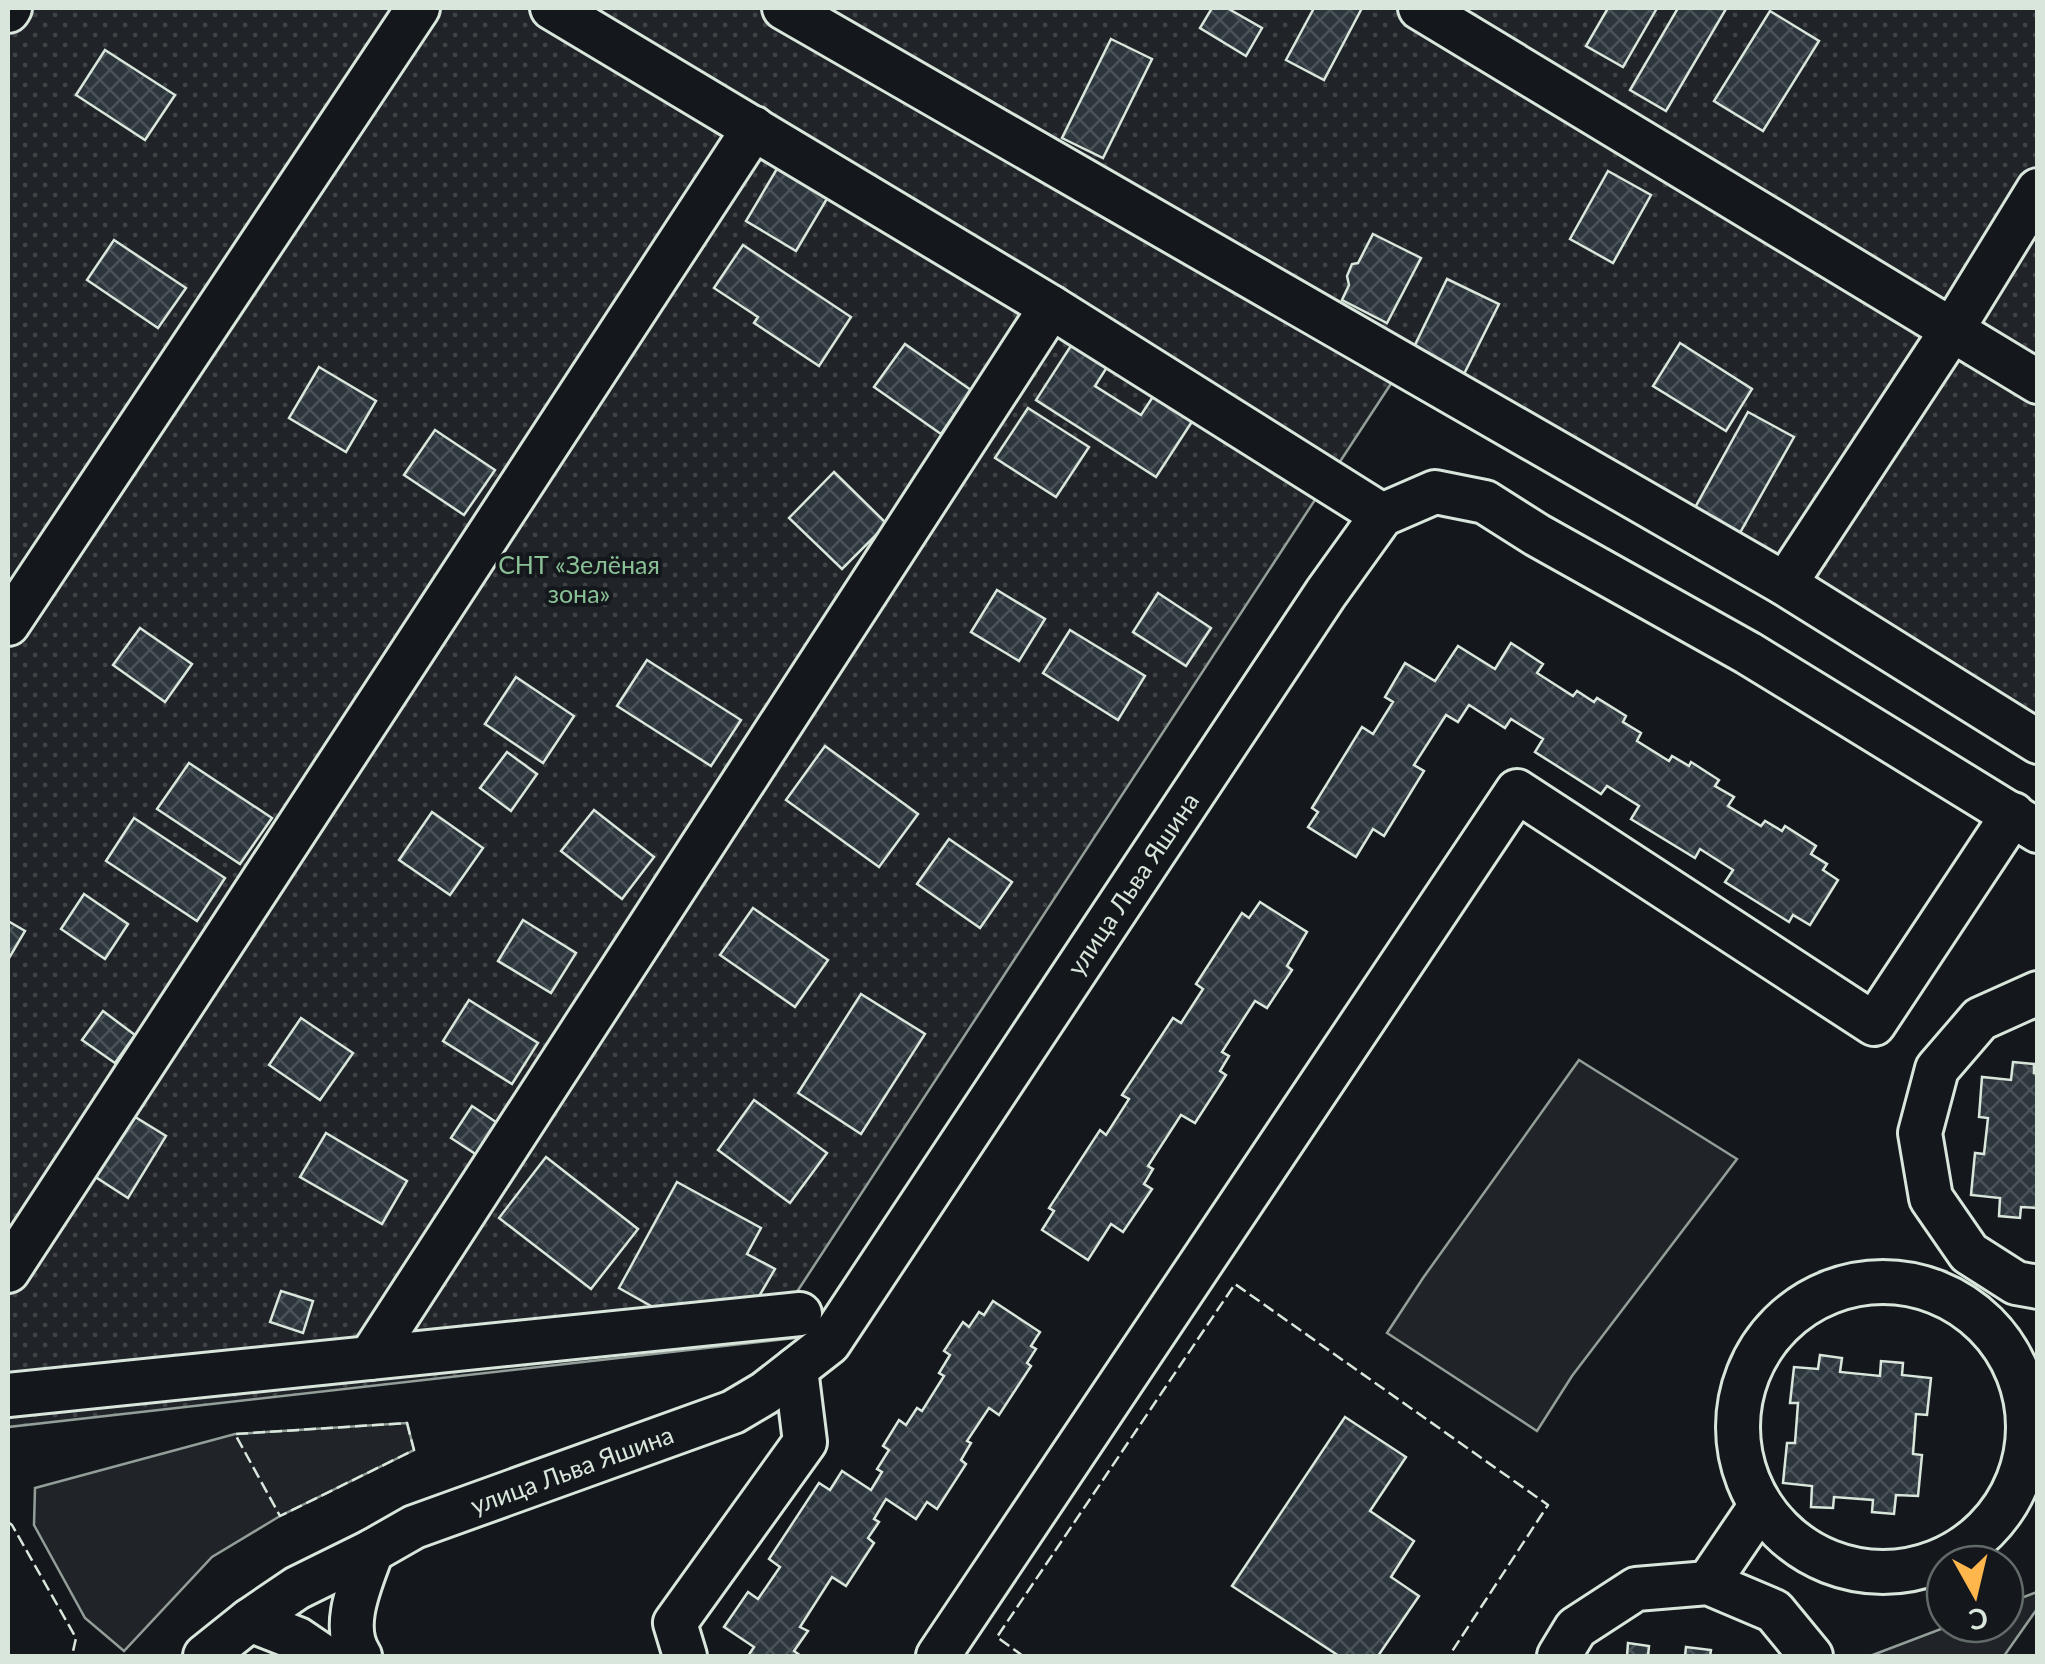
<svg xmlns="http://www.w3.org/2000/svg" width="2045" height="1664" viewBox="0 0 2045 1664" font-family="Lato,sans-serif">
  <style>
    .green { fill: #202428; stroke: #939e99; stroke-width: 2.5 }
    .garden { fill: url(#garden-dots); stroke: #939e99; stroke-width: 2.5 }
    .building { fill: url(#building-cross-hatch); stroke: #d8e6dc; stroke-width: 2.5 }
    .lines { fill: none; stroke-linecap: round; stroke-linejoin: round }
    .minor-casing { stroke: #d8e6dc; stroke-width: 48 }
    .minor { stroke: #14181c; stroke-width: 42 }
    .fence { stroke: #d8e6dc; stroke-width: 2.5; stroke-dasharray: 12 5; stroke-linecap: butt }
    .labels { text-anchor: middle; stroke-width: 8; stroke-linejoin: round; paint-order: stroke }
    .park-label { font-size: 25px; fill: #8ac095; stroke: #14181c }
    .street-label { font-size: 25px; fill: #d8e6dc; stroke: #14181c }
  </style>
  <defs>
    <pattern id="garden-dots" width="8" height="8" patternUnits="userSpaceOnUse" patternTransform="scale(2.5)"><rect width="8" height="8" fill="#202428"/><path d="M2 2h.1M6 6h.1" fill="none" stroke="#404447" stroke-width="1.8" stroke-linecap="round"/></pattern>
    <pattern id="building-cross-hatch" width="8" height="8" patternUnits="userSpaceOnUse" patternTransform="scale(2.5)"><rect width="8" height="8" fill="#2c363c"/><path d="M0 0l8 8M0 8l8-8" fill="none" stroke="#4a5358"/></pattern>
  </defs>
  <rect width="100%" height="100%" fill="#14181c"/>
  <g class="green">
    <polygon points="1579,1060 1737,1159 1572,1376 1537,1431 1387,1333 1423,1278"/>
    <polygon points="407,1423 414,1450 280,1516 212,1557 124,1651 85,1618 34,1525 35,1488 235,1434"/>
    <polygon points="2037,1592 2037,1609 2004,1656 1870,1656 1954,1624 2005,1624 2005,1604"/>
  </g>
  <polygon class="garden" points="8,8 2037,8 2037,756 1396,376 789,1304 813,1336 8,1427"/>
  <g class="building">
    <polygon points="1212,8 1227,8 1262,28 1246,56 1200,28"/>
    <polygon points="1314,8 1362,8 1324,80 1286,60"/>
    <polygon points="1608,8 1657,8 1623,67 1586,46"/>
    <polygon points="1678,8 1726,9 1666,111 1630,90"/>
    <polygon points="1770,11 1819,41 1763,131 1714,101"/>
    <polygon points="1111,39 1152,59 1103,158 1062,138"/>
    <polygon points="105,50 175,95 145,140 76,95"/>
    <polygon points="784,157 834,187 796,251 746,221"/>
    <polygon points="1608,171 1651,195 1613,263 1570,239"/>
    <polygon points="1373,234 1421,258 1387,323 1342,300 1349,285 1347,276 1352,264 1358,263"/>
    <polygon points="114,240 186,288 158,328 87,280"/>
    <polygon points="743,245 851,317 819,366 754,323 758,317 714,288"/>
    <polygon points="1447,279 1499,304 1464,374 1413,349"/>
    <polygon points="1074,341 1109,364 1095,386 1141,415 1156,392 1195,417 1156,477 1036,400"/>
    <polygon points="1680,343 1752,389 1726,431 1653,386"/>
    <polygon points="905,344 971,390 941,434 874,387"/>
    <polygon points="319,367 376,401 346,452 289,418"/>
    <polygon points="1028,408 1089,447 1056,497 995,458"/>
    <polygon points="1748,412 1794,437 1737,538 1692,513"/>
    <polygon points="435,430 495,470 464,515 404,475"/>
    <polygon points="834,472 887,524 842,569 789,518"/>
    <polygon points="997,590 1045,619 1019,661 971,632"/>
    <polygon points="1158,593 1211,628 1186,666 1133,632"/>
    <polygon points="140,628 192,664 165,702 113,665"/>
    <polygon points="1070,630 1145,676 1118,720 1043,673"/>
    <polygon points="1511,643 1543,664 1537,673 1573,696 1577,691 1594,702 1597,698 1626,716 1623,722 1641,733 1637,741 1669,761 1672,756 1689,766 1691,762 1719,780 1715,786 1734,797 1728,806 1761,826 1765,821 1782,831 1785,826 1816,846 1811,854 1827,864 1823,870 1838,880 1810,925 1793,915 1789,922 1725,882 1733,870 1700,849 1695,858 1631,819 1639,806 1607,786 1601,794 1535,752 1543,739 1511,719 1505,728 1469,705 1458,722 1446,715 1414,765 1424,771 1384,836 1373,829 1356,857 1308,827 1318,812 1312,808 1362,727 1373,734 1393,702 1385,697 1405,663 1435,681 1458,646 1495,669"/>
    <polygon points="647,660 741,720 711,766 617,706"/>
    <polygon points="516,677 574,716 543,763 485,724"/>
    <polygon points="825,746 918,814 879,867 786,800"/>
    <polygon points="507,752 537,774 511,811 480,788"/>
    <polygon points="189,763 272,818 240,864 157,809"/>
    <polygon points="594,810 654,857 622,899 561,851"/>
    <polygon points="432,812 483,848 450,895 399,860"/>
    <polygon points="134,818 225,878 197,921 106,861"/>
    <polygon points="949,839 1012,882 980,928 917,884"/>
    <polygon points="84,894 128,924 105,959 61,929"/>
    <polygon points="1260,902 1307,932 1287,966 1292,970 1267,1008 1255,1001 1222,1052 1229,1056 1220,1071 1226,1075 1195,1123 1181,1115 1148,1166 1153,1169 1144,1184 1152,1189 1123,1232 1111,1224 1088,1260 1042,1230 1054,1211 1049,1208 1100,1130 1106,1135 1129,1099 1122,1095 1173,1018 1181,1023 1203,989 1196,984 1242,913 1249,918"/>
    <polygon points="753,908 828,960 795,1007 720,955"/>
    <polygon points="523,920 576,953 551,993 498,961"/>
    <polygon points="8,921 25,931 8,960"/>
    <polygon points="861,994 925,1034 861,1134 798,1093"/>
    <polygon points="469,1000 538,1043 512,1084 443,1041"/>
    <polygon points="103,1011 135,1035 115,1063 82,1040"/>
    <polygon points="301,1018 353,1053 320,1100 269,1065"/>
    <polygon points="2013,1062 2034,1064 2034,1073 2038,1074 2038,1208 2021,1207 2020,1218 1999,1216 2000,1198 1971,1195 1975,1153 1984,1154 1988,1118 1979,1117 1982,1077 2011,1080"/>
    <polygon points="754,1100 827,1153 790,1203 718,1150"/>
    <polygon points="472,1106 499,1124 477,1155 451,1138"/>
    <polygon points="132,1115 166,1136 128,1198 94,1176"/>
    <polygon points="326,1133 407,1181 382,1224 300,1177"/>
    <polygon points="546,1157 638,1229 591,1289 499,1218"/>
    <polygon points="677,1182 761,1228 747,1254 775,1269 751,1310 676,1320 619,1288"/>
    <polygon points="281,1291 313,1301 303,1333 270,1322"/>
    <polygon points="993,1301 1040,1332 1031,1346 1036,1349 1027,1363 1031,1366 999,1415 989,1408 967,1441 971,1443 961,1460 966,1464 937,1509 927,1502 916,1519 886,1499 874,1519 879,1522 868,1538 874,1543 846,1586 832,1577 800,1627 808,1631 794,1651 801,1656 748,1656 754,1647 724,1627 748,1592 758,1599 780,1567 769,1559 819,1483 830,1490 842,1471 871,1490 882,1472 877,1469 889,1450 883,1446 899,1420 906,1425 917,1408 922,1411 944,1376 939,1373 950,1355 944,1351 963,1322 969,1327 979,1312 984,1315"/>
    <polygon points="1820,1355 1842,1358 1840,1372 1880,1376 1881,1361 1903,1363 1902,1375 1931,1378 1927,1415 1916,1414 1913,1454 1922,1455 1918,1496 1896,1495 1894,1514 1872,1512 1873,1500 1834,1497 1833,1508 1811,1507 1812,1486 1783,1483 1787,1443 1795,1443 1798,1403 1790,1403 1794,1367 1818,1369"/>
    <polygon points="1345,1417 1406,1457 1370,1511 1414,1541 1391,1577 1419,1596 1378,1656 1339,1656 1232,1586"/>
    <polygon points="1628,1643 1649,1646 1648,1656 1627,1656"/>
    <polygon points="1686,1647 1711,1650 1710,1656 1685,1656"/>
  </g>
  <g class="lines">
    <g class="minor-casing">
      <g id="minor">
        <polyline points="552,8 1051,307 1382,515"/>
        <polyline points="784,8 1785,584 2038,742"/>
        <polyline points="1420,8 2038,382"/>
        <polyline points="8,11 10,8"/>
        <polyline points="1785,584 1952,330 2038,190"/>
        <polyline points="8,624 418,8"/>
        <polyline points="2038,993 1980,1019 1937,1069 1920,1133 1931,1198 1969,1253 2016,1283 2038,1287"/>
        <polyline points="8,1271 754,128"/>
        <circle cx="1883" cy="1427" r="145"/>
        <polyline points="370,1358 1051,307"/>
        <polyline points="8,1395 800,1314"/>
        <polyline points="1708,1583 1759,1508"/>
        <polyline points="250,1620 298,1639 323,1656"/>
        <polyline points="205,1656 250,1620 297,1588 372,1551 414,1527 733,1412 765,1393 829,1343 1326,593 1382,515 1435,492 1485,502 1537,535 1748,653 2038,831"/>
        <path d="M360 1656C340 1626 361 1582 372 1551"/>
        <polyline points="685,1656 675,1623 805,1442 796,1369"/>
        <polyline points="938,1656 1517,791 1874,1024 2013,814"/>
        <polyline points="1559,1656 1576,1628 1636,1589 1708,1583 1774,1611 1811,1656"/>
      </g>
    </g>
    <use href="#minor" class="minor"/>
    <g class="fence">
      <polygon points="407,1423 414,1450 280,1516 235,1434"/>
      <polyline points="8,1522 12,1525 76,1638 72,1656"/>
      <polyline points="1023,1656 997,1637 1235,1284 1548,1505 1449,1656"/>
    </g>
  </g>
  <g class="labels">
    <g class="park-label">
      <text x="579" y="574">СНТ «Зелёная<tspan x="579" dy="29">зона»</tspan></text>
    </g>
    <g class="street-label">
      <text transform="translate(1133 884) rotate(-56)" y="9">улица Льва Яшина</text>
      <text transform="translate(572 1470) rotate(-20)" y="9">улица Льва Яшина</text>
    </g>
  </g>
  <rect width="2045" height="1664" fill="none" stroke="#d8e6dc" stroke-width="20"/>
  <g transform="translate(1975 1594) rotate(172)"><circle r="48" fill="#14181c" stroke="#626a69" stroke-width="2.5"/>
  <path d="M0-8L18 38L0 25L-18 38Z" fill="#ffb74d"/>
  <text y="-15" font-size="28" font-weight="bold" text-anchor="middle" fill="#d8e6dc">С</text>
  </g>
</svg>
